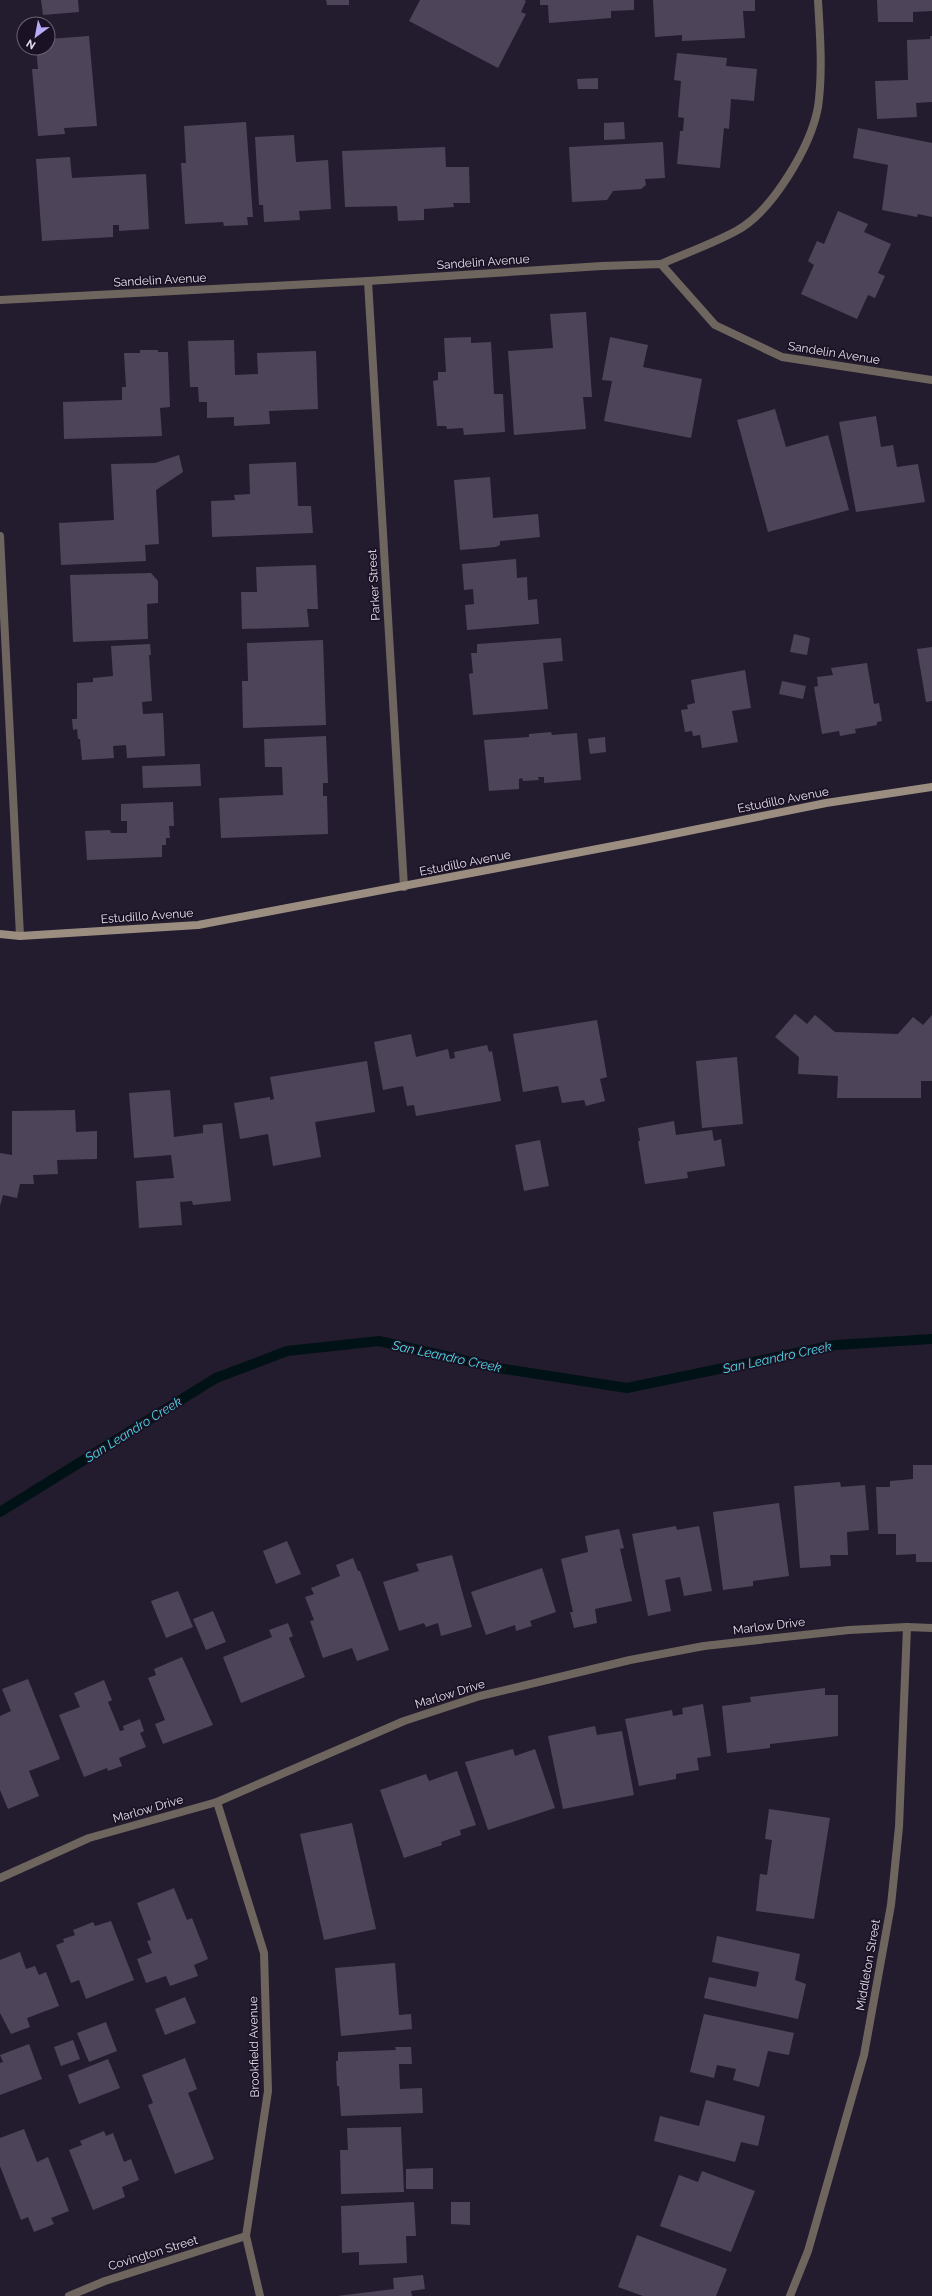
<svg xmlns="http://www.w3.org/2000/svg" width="932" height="2296" viewBox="0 0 932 2296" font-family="Raleway,sans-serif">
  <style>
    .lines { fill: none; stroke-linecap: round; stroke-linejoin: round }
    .stream { stroke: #001215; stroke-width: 10 }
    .building { fill: #4d4459 }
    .street { stroke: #6e665e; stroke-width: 8 }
    .secondary { stroke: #9b8e81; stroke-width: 8 }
    .labels { text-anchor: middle; stroke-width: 3.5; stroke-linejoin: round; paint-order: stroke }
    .street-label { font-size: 12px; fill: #e3deeb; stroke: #1a1224 }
    .water-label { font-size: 13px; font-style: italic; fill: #50d9e7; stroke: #1a1224 }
  </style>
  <rect width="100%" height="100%" fill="#231c2e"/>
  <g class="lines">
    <polyline class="stream" points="0,1512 216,1378 287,1351 379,1341 498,1368 627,1388 835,1345 932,1339"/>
  </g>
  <g class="building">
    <polygon points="41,0 78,0 79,12 43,15"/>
    <polygon points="326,0 349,0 349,5 327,5"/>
    <polygon points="420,0 524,0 526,1 521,12 526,14 498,68 409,21"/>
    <polygon points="540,0 634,0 634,10 611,11 611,18 549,23 548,5 540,5"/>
    <polygon points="653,0 755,0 755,11 743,11 745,38 682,41 682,35 655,37"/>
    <polygon points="877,0 932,0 932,11 913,12 913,22 878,22"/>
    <polygon points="89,36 97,126 64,128 65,134 38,136 32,69 38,69 36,48 48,48 48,39"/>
    <polygon points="930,36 932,36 932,102 916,103 917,117 877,119 875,81 908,80 907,40 930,39"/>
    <polygon points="677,53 727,58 726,66 757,69 754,101 731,99 729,129 724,128 720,168 677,164 680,131 683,131 684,118 678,117 681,81 674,80"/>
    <polygon points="598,78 598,89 578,89 577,79"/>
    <polygon points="246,122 253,217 247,217 248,225 224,226 223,222 185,224 181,163 186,163 184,126"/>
    <polygon points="624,122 625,139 604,140 604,123"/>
    <polygon points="858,128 932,143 932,217 918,214 917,217 882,210 888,165 853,158"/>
    <polygon points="294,135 296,162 328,160 331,209 299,211 300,220 264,222 263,205 259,205 255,137"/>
    <polygon points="663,142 665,178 645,179 646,185 641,189 613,191 607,200 572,202 569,147"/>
    <polygon points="445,147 446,167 469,167 470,203 453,203 454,207 424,209 424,220 398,221 397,206 345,207 342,151"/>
    <polygon points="70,157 72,178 146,174 149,229 119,231 119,225 113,225 113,237 42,241 36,159"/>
    <polygon points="838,211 868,224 864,232 891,244 878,273 885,276 875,298 868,295 857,319 801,294 814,265 808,261 817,241 824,244"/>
    <polygon points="586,312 592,397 583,397 586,429 514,435 508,351 553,348 550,314"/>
    <polygon points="471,337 471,343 491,342 494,394 503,394 505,432 464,435 463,428 447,429 446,426 437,426 433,381 438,380 438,372 446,372 444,338"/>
    <polygon points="610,337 648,345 643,367 702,379 691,438 604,421 612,381 602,380"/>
    <polygon points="234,340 235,375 258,374 257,353 316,351 318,409 269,411 270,424 234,426 234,417 207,418 207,402 199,402 198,387 190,387 188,341"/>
    <polygon points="140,350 158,350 158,352 168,352 170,407 160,408 162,436 64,439 63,402 122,400 122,387 126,387 124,353 140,353"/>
    <polygon points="775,409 786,447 828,435 849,510 768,532 737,420"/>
    <polygon points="876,416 881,447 893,445 897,467 918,464 925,502 856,512 839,422"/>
    <polygon points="179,455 183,472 156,490 159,544 145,545 146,561 61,565 59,523 114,520 111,464 155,463"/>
    <polygon points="296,462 298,506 311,506 313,533 212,537 211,501 235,500 234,495 250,494 249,464"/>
    <polygon points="490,477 493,518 538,514 540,537 500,541 500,545 496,547 460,550 454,480"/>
    <polygon points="516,559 517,578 527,577 528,600 537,599 539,624 467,630 465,605 474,604 473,589 464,590 462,564"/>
    <polygon points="316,565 318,609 307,609 309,627 242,629 241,592 257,592 256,567"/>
    <polygon points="151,573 158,581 158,603 147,604 148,639 73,642 70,575"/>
    <polygon points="794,634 810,638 807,655 790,652"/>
    <polygon points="561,638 563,661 543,663 548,709 473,715 469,674 473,673 471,653 477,653 477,644"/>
    <polygon points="323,640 326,725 243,728 242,681 248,681 247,643"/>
    <polygon points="150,644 151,655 149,655 152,701 142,702 143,714 163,713 165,756 127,758 126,745 113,746 114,758 82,760 80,739 78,739 77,729 73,730 72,719 77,719 77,683 93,682 93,678 113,676 111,646"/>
    <polygon points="932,647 932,701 926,702 917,649"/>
    <polygon points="867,663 874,704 879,703 882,721 877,722 877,725 855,729 856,733 840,736 839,731 822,734 814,687 818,686 817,677 833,675 831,668"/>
    <polygon points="745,670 751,708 732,711 738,742 702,748 700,735 693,736 692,731 685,732 681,710 688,709 687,705 695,703 691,680"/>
    <polygon points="782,681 806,686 803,699 779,694"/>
    <polygon points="551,732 552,735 577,733 581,780 544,783 544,777 538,777 539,780 523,781 522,778 519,779 519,789 489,791 484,740 529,737 529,734"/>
    <polygon points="326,736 328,783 323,783 323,796 327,796 328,834 221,838 219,798 283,795 282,767 265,767 264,739"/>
    <polygon points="605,737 606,752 590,754 588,739"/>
    <polygon points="200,764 201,786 143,788 142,766"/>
    <polygon points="173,802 174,826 169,826 170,838 166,838 166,845 162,845 162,857 87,860 85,831 110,830 111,833 127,833 127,821 121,821 121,804"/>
    <polygon points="795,1014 807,1024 815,1015 835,1032 898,1034 913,1017 923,1025 932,1015 932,1081 921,1081 921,1098 837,1098 838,1076 798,1074 799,1057 775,1037"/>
    <polygon points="597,1020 607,1077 600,1079 605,1101 586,1106 584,1100 562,1103 558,1086 523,1092 513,1034"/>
    <polygon points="411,1034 416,1057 448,1049 450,1059 455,1058 454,1052 487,1045 489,1052 492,1051 501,1101 416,1116 414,1105 407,1106 403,1086 383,1090 374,1042"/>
    <polygon points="737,1057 743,1124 702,1128 696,1061"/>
    <polygon points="367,1061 375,1112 315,1122 321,1157 273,1166 268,1134 240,1139 234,1103 270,1097 270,1100 274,1099 270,1077"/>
    <polygon points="170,1090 174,1137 203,1133 203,1125 222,1123 231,1201 193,1205 192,1201 180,1202 182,1225 139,1228 136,1181 174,1178 171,1155 134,1158 129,1093"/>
    <polygon points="75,1110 76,1132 97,1131 97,1159 57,1160 58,1174 33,1175 34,1184 20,1184 17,1198 3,1195 0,1206 0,1153 12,1155 12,1111"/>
    <polygon points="674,1121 676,1135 712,1130 714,1141 721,1139 725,1166 687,1172 688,1178 645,1184 638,1141 640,1141 638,1128"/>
    <polygon points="540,1140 549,1186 524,1191 515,1145"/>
    <polygon points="913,1465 932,1465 932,1562 916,1562 916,1554 896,1555 896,1534 878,1534 876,1487 890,1487 890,1481 913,1479"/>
    <polygon points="840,1482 841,1487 865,1485 869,1530 847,1532 848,1555 830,1555 831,1566 800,1568 794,1486"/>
    <polygon points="779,1503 789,1576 753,1581 753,1586 723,1590 713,1512"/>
    <polygon points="676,1526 677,1530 699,1526 712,1591 684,1596 680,1577 665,1580 671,1611 648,1616 632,1534"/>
    <polygon points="619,1529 624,1548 620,1549 632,1601 595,1609 597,1623 574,1628 570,1612 573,1612 561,1559 588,1552 585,1536"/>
    <polygon points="287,1541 301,1574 276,1584 263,1551"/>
    <polygon points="452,1555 472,1627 441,1636 438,1623 426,1627 424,1623 399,1631 383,1582 419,1571 416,1564"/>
    <polygon points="353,1558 358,1571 360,1571 389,1650 357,1661 352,1648 323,1658 310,1621 314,1620 305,1597 314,1594 311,1588 340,1576 336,1565"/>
    <polygon points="542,1568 556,1612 530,1621 532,1626 516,1631 515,1625 486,1635 471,1592"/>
    <polygon points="178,1591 193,1627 166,1638 151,1601"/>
    <polygon points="213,1611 226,1642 206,1650 193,1619"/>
    <polygon points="288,1623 293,1636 289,1638 305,1677 241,1703 223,1657 272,1637 269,1630"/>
    <polygon points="182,1657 213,1725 163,1744 155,1724 165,1720 148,1678 156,1675 154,1669"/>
    <polygon points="28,1679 60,1759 29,1771 39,1796 8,1809 0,1790 0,1716 11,1711 2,1689"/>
    <polygon points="104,1680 112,1700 108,1702 120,1731 124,1730 123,1726 140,1719 144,1731 140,1733 146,1747 119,1758 122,1766 108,1771 107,1768 84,1777 59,1715 80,1707 74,1693"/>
    <polygon points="825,1688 825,1695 838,1695 838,1736 770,1744 770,1748 727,1753 722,1706 751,1702 750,1697"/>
    <polygon points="703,1704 711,1756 697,1758 699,1770 676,1774 676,1779 639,1786 625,1719 672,1710 673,1716 683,1714 682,1708"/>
    <polygon points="595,1726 597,1735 622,1731 634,1795 563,1809 548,1736"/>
    <polygon points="513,1749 515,1756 535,1749 555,1808 488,1830 465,1762"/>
    <polygon points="457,1771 476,1825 460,1830 461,1835 441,1842 442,1845 404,1858 380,1790 426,1774 429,1781"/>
    <polygon points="769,1809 830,1818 814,1919 756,1911 760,1874 767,1875 772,1840 765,1839"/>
    <polygon points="352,1823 376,1929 324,1940 300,1834"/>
    <polygon points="174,1888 187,1920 192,1918 208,1959 194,1965 198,1976 170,1986 166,1976 146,1983 137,1959 152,1953 147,1941 151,1940 137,1903"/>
    <polygon points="111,1921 134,1980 86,1999 79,1980 71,1983 56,1945 64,1942 63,1939 75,1935 73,1930 93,1922 95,1926"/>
    <polygon points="717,1936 800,1954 795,1980 806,1984 798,2019 704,1998 709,1977 756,1987 759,1972 712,1962"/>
    <polygon points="20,1952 26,1969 35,1966 39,1975 46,1972 59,2006 27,2018 30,2027 11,2034 0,2013 0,1960"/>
    <polygon points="395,1963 399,2015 411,2014 412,2029 341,2036 335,1968"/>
    <polygon points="185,1997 196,2023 165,2035 155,2009"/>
    <polygon points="704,2014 794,2033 789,2055 768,2051 759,2087 733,2080 736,2069 717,2065 714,2078 690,2072"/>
    <polygon points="106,2022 117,2051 89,2062 77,2033"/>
    <polygon points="73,2040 80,2059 61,2066 54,2047"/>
    <polygon points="29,2044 42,2079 0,2095 0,2063 3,2062 0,2055"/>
    <polygon points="395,2047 411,2047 412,2064 399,2064 400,2089 422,2088 423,2113 341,2116 339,2086 337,2086 336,2061 338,2061 338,2052 396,2050"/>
    <polygon points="185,2058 197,2089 188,2093 214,2159 175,2174 148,2105 153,2103 142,2075"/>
    <polygon points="108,2059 120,2088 79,2104 68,2075"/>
    <polygon points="706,2100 765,2116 758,2146 741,2142 735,2162 654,2141 660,2116 699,2126"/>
    <polygon points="401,2127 404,2192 341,2194 340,2150 348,2150 347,2128"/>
    <polygon points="24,2129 37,2162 48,2157 69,2211 51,2218 54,2224 34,2232 28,2217 21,2220 0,2166 0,2138"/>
    <polygon points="104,2131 106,2136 113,2133 124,2162 131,2159 139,2180 122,2187 125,2197 93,2210 69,2150 82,2145 80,2141"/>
    <polygon points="433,2168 433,2189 406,2189 406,2169"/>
    <polygon points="702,2171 755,2191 731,2252 660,2226 679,2175 698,2182"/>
    <polygon points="414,2202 416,2236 406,2236 407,2263 359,2265 359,2252 342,2253 341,2206"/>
    <polygon points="451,2202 470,2202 470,2225 451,2224"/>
    <polygon points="637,2235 727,2269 716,2296 643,2296 618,2287"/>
    <polygon points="423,2275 425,2289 411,2291 412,2296 337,2296 394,2289 393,2278"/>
  </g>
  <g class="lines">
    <g class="street">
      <path d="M661 264C686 253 712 244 736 231 772 212 811 146 818 107 823 72 820 35 818 0"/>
      <polyline points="368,281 404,887"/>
      <polyline points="0,300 368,281 602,266 661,264 715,325 782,357 932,380"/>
      <polyline points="0,536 20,936"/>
      <polyline points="217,1802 264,1953 268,2091 246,2236 260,2296"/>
      <polyline points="0,1878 89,1838 217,1802 404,1721 480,1696 630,1660 704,1646 849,1630 907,1627 932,1628"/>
      <polyline points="69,2296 105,2281 246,2236"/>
      <polyline points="790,2296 808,2251 864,2055 891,1905 899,1827 907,1627"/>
    </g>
    <polyline class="secondary" points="0,934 20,936 198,925 639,841 826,803 932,787"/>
  </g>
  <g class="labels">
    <g class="street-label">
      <text transform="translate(483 262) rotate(-4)" y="4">Sandelin Avenue</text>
      <text transform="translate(160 280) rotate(-3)" y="4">Sandelin Avenue</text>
      <text transform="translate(834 353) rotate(9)" y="4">Sandelin Avenue</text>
      <text transform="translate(374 585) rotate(-93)" y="4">Parker Street</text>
      <text transform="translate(783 800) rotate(-11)" y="4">Estudillo Avenue</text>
      <text transform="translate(465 863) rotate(-11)" y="4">Estudillo Avenue</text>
      <text transform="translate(147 916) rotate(-4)" y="4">Estudillo Avenue</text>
      <text transform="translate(769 1626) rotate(-7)" y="4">Marlow Drive</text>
      <text transform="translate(450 1694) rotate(-17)" y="4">Marlow Drive</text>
      <text transform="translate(148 1809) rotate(-16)" y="4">Marlow Drive</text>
      <text transform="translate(868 1965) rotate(-80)" y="4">Middleton Street</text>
      <text transform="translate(254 2047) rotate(-91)" y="4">Brookfield Avenue</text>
      <text transform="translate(153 2253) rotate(-17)" y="4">Covington Street</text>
    </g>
    <g class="water-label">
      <text transform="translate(447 1356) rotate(12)" y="5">San Leandro Creek</text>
      <text transform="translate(777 1357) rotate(-12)" y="5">San Leandro Creek</text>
      <text transform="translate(133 1429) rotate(-32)" y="5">San Leandro Creek</text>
    </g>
  </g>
  <g transform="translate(36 36) rotate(212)"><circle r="19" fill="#1a1224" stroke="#6a6474"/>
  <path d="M0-3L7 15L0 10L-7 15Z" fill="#b7abf8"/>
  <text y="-6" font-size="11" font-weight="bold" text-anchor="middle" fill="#e3deeb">N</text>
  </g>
</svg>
